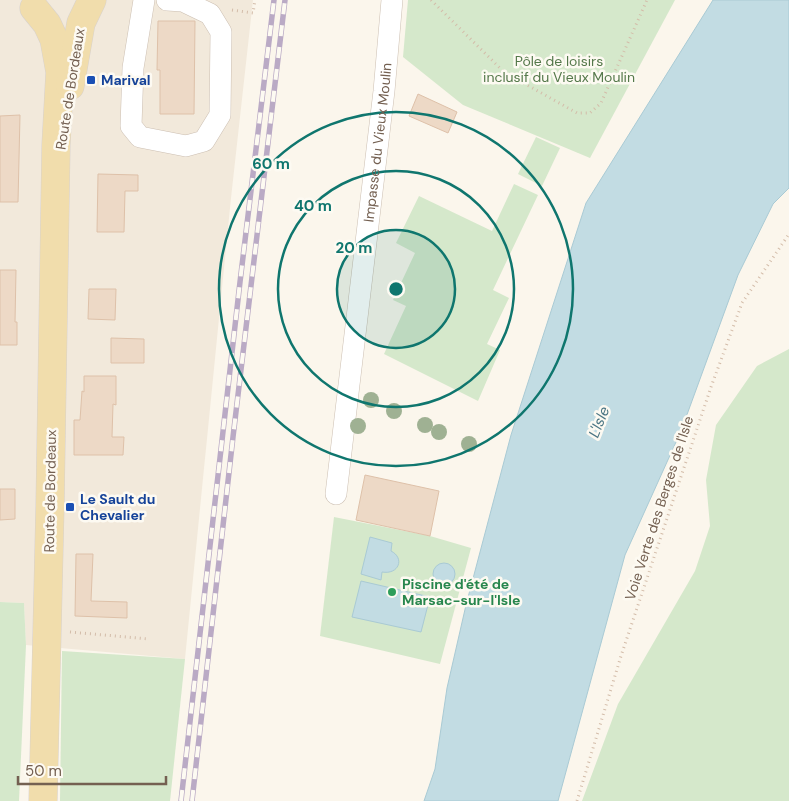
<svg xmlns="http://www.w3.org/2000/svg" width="789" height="801" viewBox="0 0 789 801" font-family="'DM Sans',sans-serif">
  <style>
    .residential { fill: #f2e9db }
    .green { fill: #d5e8cb }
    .water { fill: #c2dce3; stroke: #a9cad4 }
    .building { fill: #edd9c6; stroke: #dec1a9 }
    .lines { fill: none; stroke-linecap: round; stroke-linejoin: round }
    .minor-casing { stroke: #ccbfb2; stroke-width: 22 }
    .major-casing { stroke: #d8d2ce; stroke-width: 29 }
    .path { stroke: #d3bca9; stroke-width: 3; stroke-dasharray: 1 4; stroke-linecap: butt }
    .minor { stroke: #fff; stroke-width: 21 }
    .major { stroke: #f1ddac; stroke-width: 28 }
    .rail-casing { stroke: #baaac5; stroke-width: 5.5 }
    .rail { stroke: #fdfaf2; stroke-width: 4; stroke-dasharray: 11; stroke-linecap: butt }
    .tree { fill: #9fb193 }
    .ring { fill: none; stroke: #0f766e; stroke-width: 2.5 }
    .transit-dot { fill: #1a4fb4; stroke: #fdfaf2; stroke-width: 2 }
    .leisure-dot { fill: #2e9e5b; stroke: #fdfaf2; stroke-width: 2 }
    .labels { text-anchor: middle; stroke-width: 5; stroke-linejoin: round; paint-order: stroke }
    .park-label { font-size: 14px; fill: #54784a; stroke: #fdfaf2 }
    .transit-label { font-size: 14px; font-weight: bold; fill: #164399; stroke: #fdfaf2; text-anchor: start }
    .street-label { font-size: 14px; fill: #746051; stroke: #fdfaf2 }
    .leisure-label { font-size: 14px; font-weight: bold; fill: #27864d; stroke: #fdfaf2; text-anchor: start }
    .water-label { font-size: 15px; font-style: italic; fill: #4c7785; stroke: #fdfaf2 }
    .centre { fill: #0f766e; stroke: #fdfaf2; stroke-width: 2.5 }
    .ring-label { font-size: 15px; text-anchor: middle; font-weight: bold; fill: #0f766e; stroke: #fdfaf2; stroke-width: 5; stroke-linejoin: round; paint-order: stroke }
  </style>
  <rect width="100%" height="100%" fill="#fbf6ec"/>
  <polygon class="residential" points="0,0 253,0 231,198 185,659 26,645 24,603 0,602"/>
  <g class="green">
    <polygon points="408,0 675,0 590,158 463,105 403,57"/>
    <polygon points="536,137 560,148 542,186 518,174"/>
    <polygon points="514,184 538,195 493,290 509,298 487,344 500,350 478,401 384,354 406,306 393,300 415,253 396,243 419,196 492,231"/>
    <polygon points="789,349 789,801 582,801 618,704 695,571 710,526 706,480 716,425 757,366"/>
    <polygon points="334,517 430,536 471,548 440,664 320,636"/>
    <polygon points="0,602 24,603 26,645 19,801 0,801"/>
    <polygon points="62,651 185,659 170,801 60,801"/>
  </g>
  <g class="water">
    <polygon points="713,0 789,0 789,188 773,204 738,275 681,431 625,555 558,801 424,801 435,769 447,688 466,605 511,435 586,203"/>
    <path d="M370 537 392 543 391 551C405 558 399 575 382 572L381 580 361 574Z"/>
    <circle cx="444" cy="574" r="11"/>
    <polygon points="361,581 430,597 421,632 352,617"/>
  </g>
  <g class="building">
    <polygon points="158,21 195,21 194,114 160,114 160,70 157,70"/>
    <polygon points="418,94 457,112 448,133 409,116"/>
    <polygon points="20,115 18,202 0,202 0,116"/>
    <polygon points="98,174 138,175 138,191 125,191 124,232 97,232"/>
    <polygon points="0,270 16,270 15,322 17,322 17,345 0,345"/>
    <polygon points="89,289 116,289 115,320 88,319"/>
    <polygon points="111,338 144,339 144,363 111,363"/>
    <polygon points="84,376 116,376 116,405 113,404 112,437 124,437 123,455 74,455 74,420 80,420 82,391 84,392"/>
    <polygon points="365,475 439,491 430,536 356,520"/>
    <polygon points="0,489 15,489 15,519 0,520"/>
    <polygon points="76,554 93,554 91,601 127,602 127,618 75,616"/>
  </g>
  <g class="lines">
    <g class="minor-casing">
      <g id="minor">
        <polyline points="144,0 133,68 131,126 140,137 186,146 204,141 220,115 221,32 210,14 183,1 167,0"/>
        <path id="s1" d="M336 494 384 91 392 0"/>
      </g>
    </g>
    <g class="major-casing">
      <g id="major">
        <polyline points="34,8 47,24 54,39 60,72 56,145 50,506 43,801"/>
        <polyline points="70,86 81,23 92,0"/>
      </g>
    </g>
    <g class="path">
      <polyline points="431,0 504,72 577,113 590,113 601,103 647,0"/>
      <polyline points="232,10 253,13 255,0"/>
      <polyline points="70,632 149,639"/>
      <polyline points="577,801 621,656 711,387 742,303 789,234"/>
    </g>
    <use href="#minor" class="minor"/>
    <use href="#major" class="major"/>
    <g class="rail-casing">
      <g id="rail">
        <polyline points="181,801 240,282 274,0"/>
        <polyline points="192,801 233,437 285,0"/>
      </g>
    </g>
    <use href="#rail" class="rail"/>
  </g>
  <g class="tree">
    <circle cx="371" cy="400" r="8"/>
    <circle cx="394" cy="411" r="8"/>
    <circle cx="425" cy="425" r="8"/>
    <circle cx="358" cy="426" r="8"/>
    <circle cx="439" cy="432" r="8"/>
    <circle cx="469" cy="444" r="8"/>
  </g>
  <circle cx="396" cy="289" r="59" fill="#0f766e" fill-opacity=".12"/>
  <g class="ring">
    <circle cx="396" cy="289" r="59"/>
    <circle cx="396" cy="289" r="118"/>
    <circle cx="396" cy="289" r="177"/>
  </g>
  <g class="transit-dot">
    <rect x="86" y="75" width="10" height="10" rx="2.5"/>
    <rect x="65" y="502" width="10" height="10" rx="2.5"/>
  </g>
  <circle class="leisure-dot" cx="392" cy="592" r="5"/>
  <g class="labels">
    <g class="park-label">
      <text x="559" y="66">Pôle de loisirs<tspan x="559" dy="16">inclusif du Vieux Moulin</tspan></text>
    </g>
    <g class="transit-label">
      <text x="101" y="85">Marival</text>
      <text x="80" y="504">Le Sault du<tspan x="80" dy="16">Chevalier</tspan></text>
    </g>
    <g class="street-label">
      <text transform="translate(70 89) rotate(-81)" y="5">Route de Bordeaux</text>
      <text dy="5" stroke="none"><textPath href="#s1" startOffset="354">Impasse du Vieux Moulin</textPath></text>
      <text transform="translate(50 491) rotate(-89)" y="5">Route de Bordeaux</text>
      <text transform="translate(659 508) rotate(-72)" y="5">Voie Verte des Berges de l'Isle</text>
    </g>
    <g class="leisure-label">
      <text x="402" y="589">Piscine d'été de<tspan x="402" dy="16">Marsac-sur-l'Isle</tspan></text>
    </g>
    <g class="water-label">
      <text transform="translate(599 422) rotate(-68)" y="5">L'Isle</text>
    </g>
  </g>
  <circle cx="396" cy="289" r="8" class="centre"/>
  <g class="ring-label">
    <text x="271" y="169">60 m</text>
    <text x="313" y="211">40 m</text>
    <text x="354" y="253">20 m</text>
  </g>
  <path d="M18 776v8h148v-8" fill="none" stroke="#746051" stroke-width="2.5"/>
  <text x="25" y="776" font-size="15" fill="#746051" stroke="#fdfaf2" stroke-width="4" paint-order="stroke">50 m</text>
</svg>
